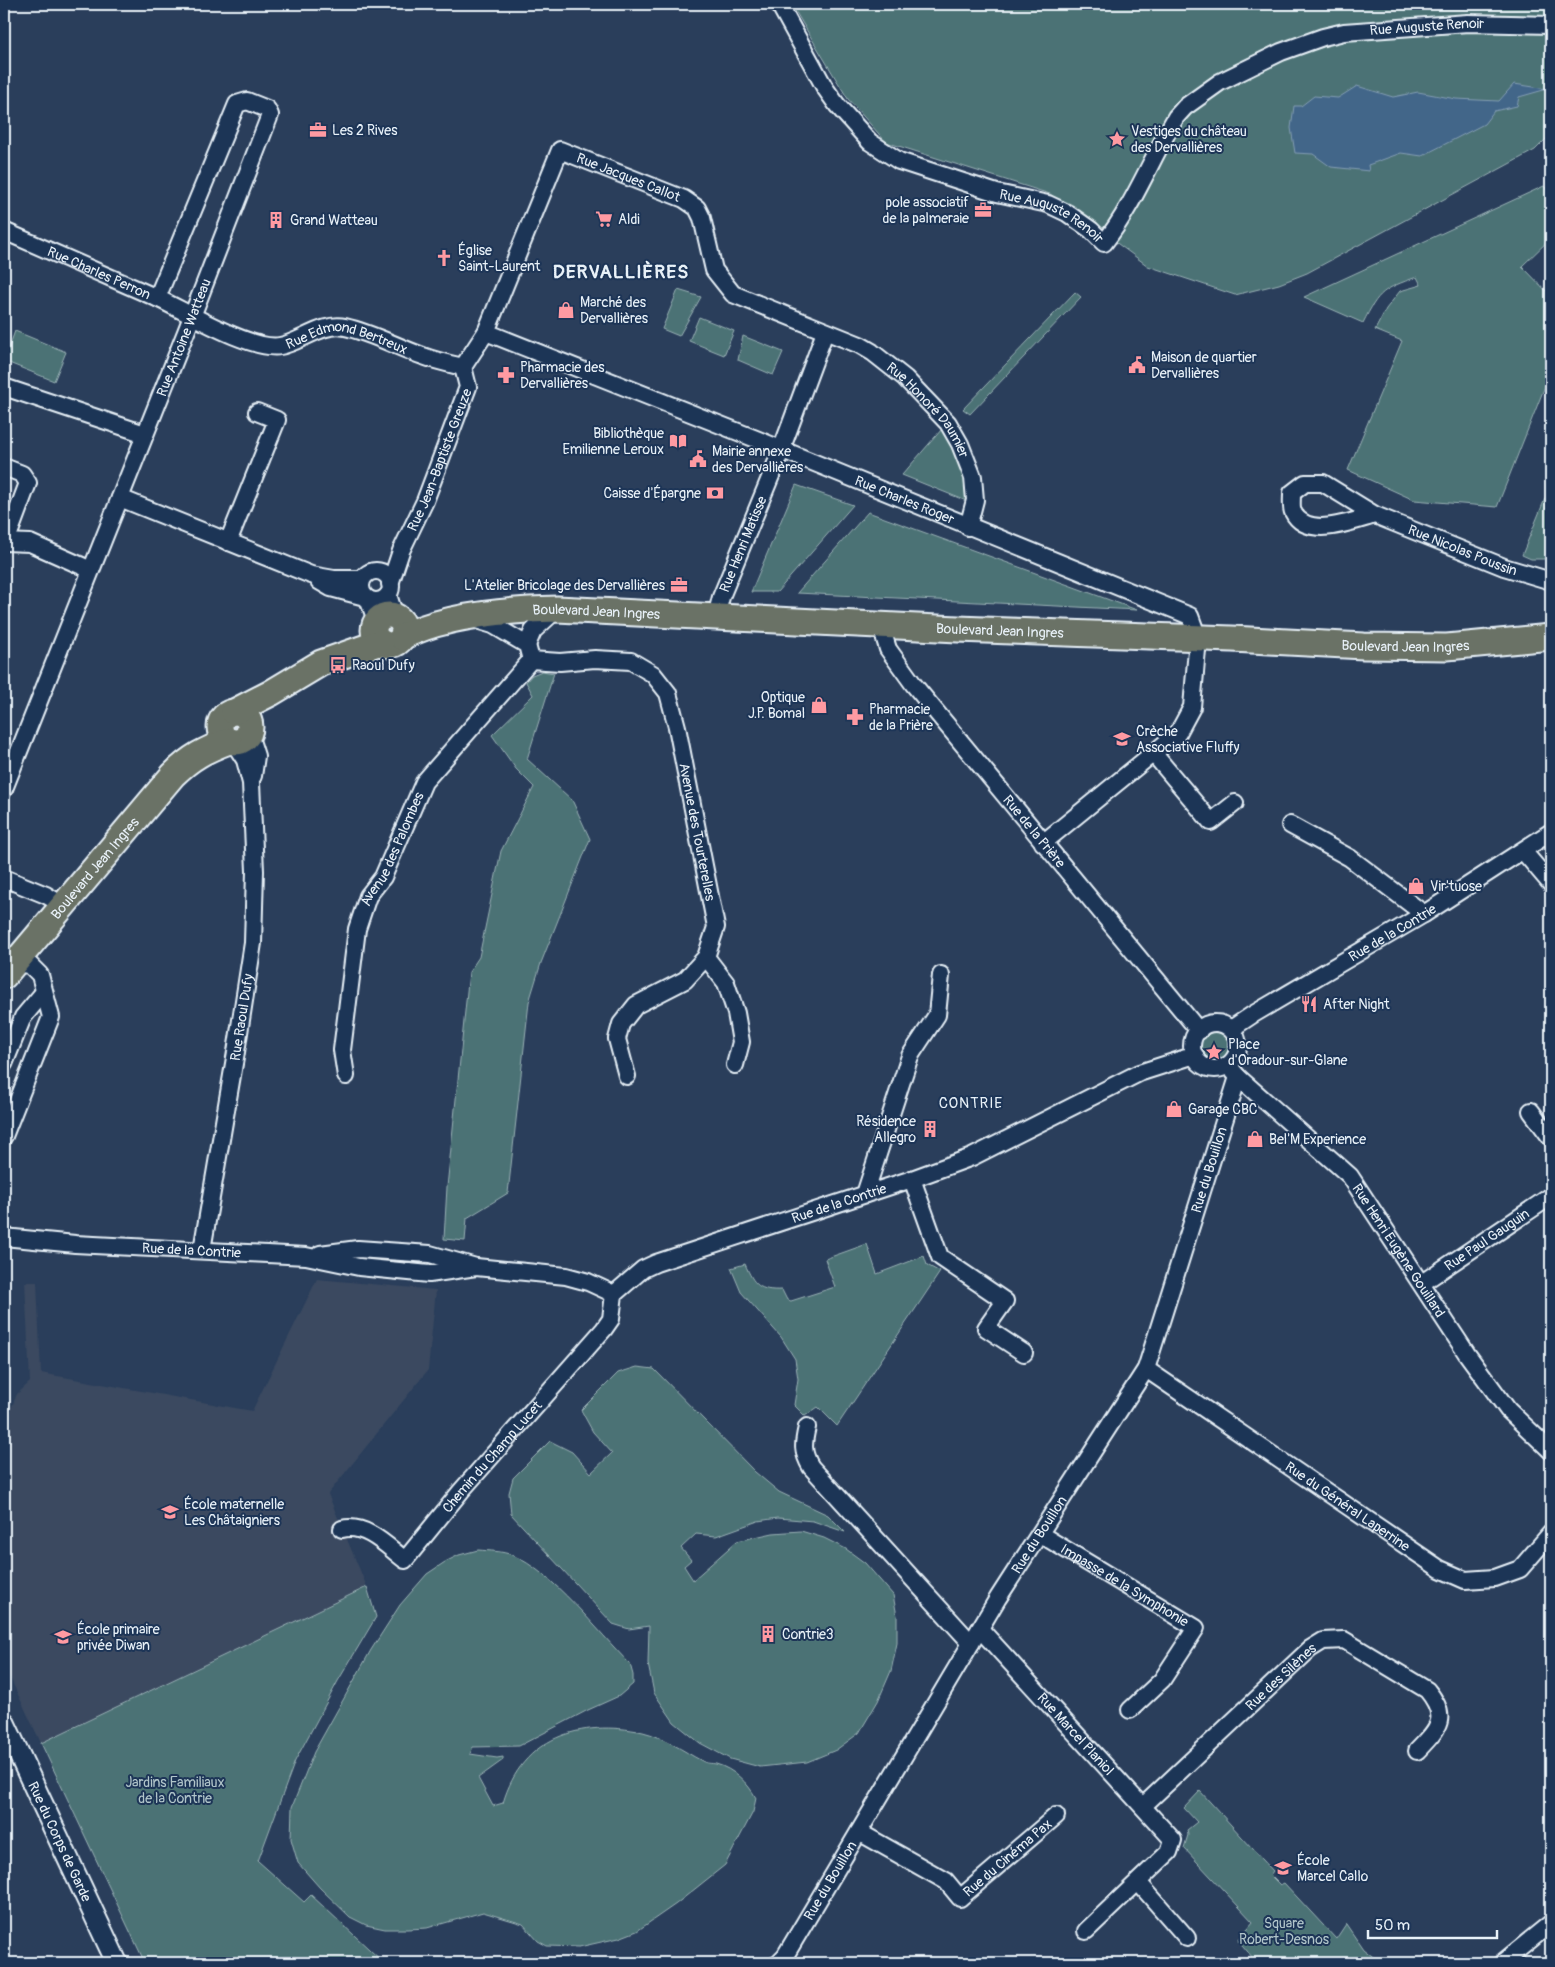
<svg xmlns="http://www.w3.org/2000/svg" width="1555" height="1967" viewBox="0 0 1555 1967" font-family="Pangolin,sans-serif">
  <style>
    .built { fill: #3a4960 }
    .green { fill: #4c7274; stroke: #9ab2b6 }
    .water { fill: #426689; stroke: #849eb5 }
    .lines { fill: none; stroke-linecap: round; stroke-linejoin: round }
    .minor-casing { stroke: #e8f1f8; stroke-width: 20 }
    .tertiary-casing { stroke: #e8f1f8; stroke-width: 24 }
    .primary-casing { stroke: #e8f1f8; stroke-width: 29 }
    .minor { stroke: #1d3557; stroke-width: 16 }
    .tertiary { stroke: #1d3557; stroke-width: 20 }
    .primary { stroke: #6a7266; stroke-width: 25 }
    .labels { text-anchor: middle; stroke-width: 4; stroke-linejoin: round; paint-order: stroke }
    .street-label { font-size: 14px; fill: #e8f1f8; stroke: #1d3557 }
    .poi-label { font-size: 14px; fill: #e8f1f8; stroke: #1d3557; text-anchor: start }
    .park-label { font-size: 14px; fill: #b1c5ca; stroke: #1d3557 }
    .neighbourhood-label { font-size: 15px; letter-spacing: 1px; fill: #e8f1f8; stroke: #1d3557 }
    .district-label { font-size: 19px; font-weight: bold; letter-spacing: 1px; fill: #e8f1f8; stroke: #1d3557 }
  </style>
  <rect width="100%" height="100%" fill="#2a3e5b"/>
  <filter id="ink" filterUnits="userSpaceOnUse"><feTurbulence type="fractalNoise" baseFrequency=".02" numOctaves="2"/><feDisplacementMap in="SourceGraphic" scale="10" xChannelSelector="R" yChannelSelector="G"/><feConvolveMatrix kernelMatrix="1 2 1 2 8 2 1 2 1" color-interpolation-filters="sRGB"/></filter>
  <g filter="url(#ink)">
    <polygon class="built" points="317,1279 436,1290 428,1370 328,1494 367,1587 41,1743 4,1665 4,1425 17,1394 30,1382 25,1282 37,1282 41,1373 252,1411"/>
    <g class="green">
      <polygon points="791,4 1551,4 1551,134 1535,150 1307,273 1279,284 1235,295 1148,266 1050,194 886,142 848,99"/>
      <path d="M1544 186 1551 195V238L1522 266 1551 296V371L1497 507 1414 500 1348 470 1402 341 1375 330 1386 309 1400 291 1421 285 1417 277C1383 289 1379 291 1363 323L1304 297Z"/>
      <polygon points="678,290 701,297 679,336 662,329"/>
      <polygon points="1075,292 1081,297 970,414 963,409"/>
      <polygon points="699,317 734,331 724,355 689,341"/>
      <polygon points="15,331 66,352 54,381 4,361"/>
      <polygon points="743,336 783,352 773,375 738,360"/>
      <polygon points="942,429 963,467 969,502 902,475"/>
      <polygon points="1551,484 1551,559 1531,559 1522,555"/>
      <polygon points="796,485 853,505 777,592 751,592"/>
      <polygon points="868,512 1137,610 797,593"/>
      <polygon points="542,671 554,673 527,759 572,800 590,839 541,963 529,1002 508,1193 467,1218 465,1241 444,1239 447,1187 469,972 479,957 501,851 534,787 516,769 492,735 533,695 526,682 532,675"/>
      <circle cx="1215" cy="1046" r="15"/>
      <path d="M867 1244 877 1274 924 1256 927 1265 940 1272 837 1426 818 1407 805 1416 794 1405 798 1379 795 1359 781 1337 741 1292 731 1268 745 1264C754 1285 759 1291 782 1290L787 1300 791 1301 835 1287 825 1259Z"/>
      <polygon points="637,1367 654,1369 755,1472 779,1492 828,1515 845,1532 813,1521 778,1518 758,1521 716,1536 696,1534 681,1548 691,1560 684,1566 693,1580 737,1541 773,1533 801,1531 824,1538 846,1549 865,1563 893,1595 897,1616 897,1643 891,1671 878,1701 859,1733 836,1750 807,1762 760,1767 730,1759 700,1743 674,1722 654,1693 648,1664 649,1626 629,1629 613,1624 511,1514 509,1493 513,1478 550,1441 572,1452 591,1473 612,1453 593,1432 581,1410 618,1373"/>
      <path d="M478 1550C490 1551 502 1551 512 1555 553 1572 598 1632 630 1664L633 1675V1684L619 1696 588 1710 519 1746 473 1747 470 1754 497 1758 503 1757V1760L478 1778 493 1806 503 1803C522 1737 580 1719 643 1732 664 1737 683 1751 702 1761 707 1764 711 1763 716 1764 734 1769 748 1783 756 1798L753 1812 725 1865 676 1904 637 1931 619 1938 579 1947 547 1946 538 1941 523 1924 483 1912 427 1928 408 1929H385L366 1925 350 1917 320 1888 298 1863 291 1839 292 1807 314 1752 371 1650 400 1605 427 1574 445 1562 459 1555Z"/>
      <polygon points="367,1587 376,1617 338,1681 295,1761 258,1861 304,1902 311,1895 384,1963 145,1963 41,1743"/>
      <polygon points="1200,1791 1273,1871 1270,1875 1280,1885 1284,1883 1336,1939 1346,1924 1363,1949 1381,1963 1257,1963 1238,1940 1253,1922 1184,1848 1188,1835 1187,1830 1197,1822 1184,1808"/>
    </g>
    <polygon class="water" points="1514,84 1547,89 1519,97 1517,106 1494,111 1484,124 1422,156 1401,153 1368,165 1369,171 1331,167 1313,154 1295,153 1291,128 1294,106 1301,106 1314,96 1338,98 1357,86 1393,97 1418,92 1456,99 1499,101"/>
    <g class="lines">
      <g class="minor-casing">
        <g id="minor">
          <path id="s1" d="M779 4 825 88 837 105 870 142 899 161 997 193 1048 204 1067 213 1091 230 1104 243C1134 205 1151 159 1176 117L1185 107 1220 82 1281 52 1323 37 1344 32 1468 23 1551 25"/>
          <path id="s2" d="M4 231 157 298C185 311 251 351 280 346 301 342 323 322 345 327 372 333 397 347 423 356 436 361 450 364 463 367L486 332 560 150 684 199 697 208 702 218 714 270 733 294 860 345 872 352 905 378 948 423 960 444 973 477 975 500 968 527"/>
          <path id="s3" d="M486 332 756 439 1190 616 1198 638 1192 707 1178 733 1043 843"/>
          <polyline points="4,387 145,434"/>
          <polyline points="4,467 22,474 28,483 6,542"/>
          <polyline points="120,498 311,575 334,579 362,579"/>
          <path id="s4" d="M1375 515C1353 521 1307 540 1293 512 1291 508 1292 499 1292 493L1305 483H1323L1375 515 1504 567 1551 581"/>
          <polyline points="4,542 30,543 91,570"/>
          <polyline points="228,542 277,420 257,412"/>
          <circle cx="376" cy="586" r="15"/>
          <polyline points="319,581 331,588 365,597"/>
          <path id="s5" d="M390 584 401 551 425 501 468 387 463 367"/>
          <polyline points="388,595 395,616"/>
          <polyline points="368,599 377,622"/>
          <path id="s6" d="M716 617 721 597 777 461 825 332"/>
          <polyline points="473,619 493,625 527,645 531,660"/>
          <path id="s7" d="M881 626 888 649 914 685 1199 1031"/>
          <polyline points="527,645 533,631 557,609"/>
          <path id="s8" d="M531 660 560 662 595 659 631 661 653 674 668 693 677 727 716 927 706 957 685 980 636 1005 621 1024 617 1039 627 1076"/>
          <polyline points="249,734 256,756 253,776"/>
          <polyline points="1153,753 1211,822 1235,803"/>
          <path id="s9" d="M4 789 186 332 270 115 267 109 247 101 237 104 157 298"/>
          <polyline points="1290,825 1350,858 1424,914"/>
          <polyline points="1523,851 1551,884"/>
          <polyline points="4,878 46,895 64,906"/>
          <polyline points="706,957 726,983 736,1013 741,1042 735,1065"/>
          <circle cx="1215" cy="1046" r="23"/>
          <path id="s10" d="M1231 1029 1252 1015 1424 914 1551 832"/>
          <polyline points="4,1064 23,1017 44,992"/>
          <path id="s11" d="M1228 1065 1238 1077 1350 1176 1467 1354 1508 1410 1551 1451"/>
          <path id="s12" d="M346 1076 342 1050 357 929 368 896 383 877 424 782 531 660"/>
          <polyline points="1531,1111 1551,1138"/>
          <polyline points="4,1136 51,1017 40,975 30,965 15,963"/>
          <polyline points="912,1179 940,1257 1005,1301 986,1328 1024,1353"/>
          <polyline points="865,1194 910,1056 937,1015 941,975"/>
          <path id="s13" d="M4 1237 75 1244 306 1256 359 1267 429 1274 476 1267"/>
          <path id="s14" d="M202 1250 236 1052 253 943 255 871 251 783 245 760 234 743"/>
          <polyline points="320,1254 358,1249 430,1254 476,1267 566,1276 588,1282 614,1294"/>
          <path id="s15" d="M1422 1283 1551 1196"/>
          <path id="s16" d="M614 1294 643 1269 656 1263 912 1179 972 1157 1139 1073 1195 1055"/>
          <path id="s17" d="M1146 1369 1440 1569 1465 1580 1495 1578 1520 1569 1551 1533"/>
          <path d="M807 1427C803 1444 802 1452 811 1467L971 1643"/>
          <path id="s18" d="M342 1529C366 1523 388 1547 405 1560L461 1491 604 1329 611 1319 614 1294"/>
          <path id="s19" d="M1040 1534 1196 1628 1162 1680 1130 1710"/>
          <path id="s20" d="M980 1629 1173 1840 1169 1852 1086 1931"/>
          <path id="s21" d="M1143 1806 1310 1649 1323 1641 1344 1640 1427 1690C1450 1718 1438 1729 1417 1751"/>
          <path id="s22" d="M859 1832 946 1881 960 1898 1056 1816"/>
          <polyline points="1138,1882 1187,1938"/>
          <path id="s23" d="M778 1963 785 1956 998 1598 1146 1369 1238 1077"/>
          <polyline points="1502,1963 1551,1923"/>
        </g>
      </g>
      <g class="tertiary-casing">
        <g id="tertiary">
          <path id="s24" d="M4 1722 117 1963"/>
        </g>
      </g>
      <g class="primary-casing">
        <g id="primary">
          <circle cx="389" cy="630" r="15"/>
          <path id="s25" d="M402 637C444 615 510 610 557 609L958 629 1232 639 1364 646 1447 647 1551 637"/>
          <circle cx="235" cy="727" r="15"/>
          <polyline points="234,712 271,693 321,663 381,642"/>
          <path id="s26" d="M4 976 173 775C191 757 205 750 229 741"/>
        </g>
      </g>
      <use href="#minor" class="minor"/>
      <use href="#tertiary" class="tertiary"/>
      <use href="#primary" class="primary"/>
    </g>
  </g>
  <defs>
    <g id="office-bare" transform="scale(1.35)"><path d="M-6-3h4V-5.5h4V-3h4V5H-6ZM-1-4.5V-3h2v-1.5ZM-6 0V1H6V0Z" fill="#ff9aa2" stroke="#1d3557" stroke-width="2.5" paint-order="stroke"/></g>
    <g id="sight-bare" transform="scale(1.35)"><path d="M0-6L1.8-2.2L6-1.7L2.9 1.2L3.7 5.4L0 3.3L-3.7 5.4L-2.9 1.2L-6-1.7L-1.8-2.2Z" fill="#ff9aa2" stroke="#1d3557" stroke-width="2.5" paint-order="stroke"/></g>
    <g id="supermarket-bare" transform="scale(1.35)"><path d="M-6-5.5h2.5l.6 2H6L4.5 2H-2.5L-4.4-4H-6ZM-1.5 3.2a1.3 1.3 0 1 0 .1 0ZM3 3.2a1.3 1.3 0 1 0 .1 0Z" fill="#ff9aa2" stroke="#1d3557" stroke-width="2.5" paint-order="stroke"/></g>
    <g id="building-bare" transform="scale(1.35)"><path d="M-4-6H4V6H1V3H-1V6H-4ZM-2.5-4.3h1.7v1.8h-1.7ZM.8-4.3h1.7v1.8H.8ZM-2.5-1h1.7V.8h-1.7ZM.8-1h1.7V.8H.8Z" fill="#ff9aa2" stroke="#1d3557" stroke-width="2.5" paint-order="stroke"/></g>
    <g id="church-bare" transform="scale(1.35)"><path d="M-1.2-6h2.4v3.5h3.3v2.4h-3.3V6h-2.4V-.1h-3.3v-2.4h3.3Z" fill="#ff9aa2" stroke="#1d3557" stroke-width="2.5" paint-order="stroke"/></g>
    <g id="shop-bare" transform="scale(1.35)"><path d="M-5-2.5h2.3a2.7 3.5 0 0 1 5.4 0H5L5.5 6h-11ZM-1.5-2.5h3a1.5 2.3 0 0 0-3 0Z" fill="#ff9aa2" stroke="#1d3557" stroke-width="2.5" paint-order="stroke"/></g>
    <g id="civic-bare" transform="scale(1.35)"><path d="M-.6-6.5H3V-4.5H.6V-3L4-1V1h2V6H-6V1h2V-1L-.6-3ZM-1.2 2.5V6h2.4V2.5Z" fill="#ff9aa2" stroke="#1d3557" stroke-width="2.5" paint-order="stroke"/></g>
    <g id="pharmacy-bare" transform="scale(1.35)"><path d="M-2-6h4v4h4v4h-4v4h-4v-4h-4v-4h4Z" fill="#ff9aa2" stroke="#1d3557" stroke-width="2.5" paint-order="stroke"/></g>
    <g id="library-bare" transform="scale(1.35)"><path d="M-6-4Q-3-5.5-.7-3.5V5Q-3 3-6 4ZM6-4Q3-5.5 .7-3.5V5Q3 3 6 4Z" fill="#ff9aa2" stroke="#1d3557" stroke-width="2.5" paint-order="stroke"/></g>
    <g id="bank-bare" transform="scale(1.35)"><path d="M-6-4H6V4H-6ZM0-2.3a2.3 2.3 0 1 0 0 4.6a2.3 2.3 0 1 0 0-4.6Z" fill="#ff9aa2" stroke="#1d3557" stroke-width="2.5" paint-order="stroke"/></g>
    <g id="bus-bare" transform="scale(1.35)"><path d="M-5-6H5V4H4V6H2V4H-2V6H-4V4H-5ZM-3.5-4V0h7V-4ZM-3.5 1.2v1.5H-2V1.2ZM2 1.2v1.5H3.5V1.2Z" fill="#ff9aa2" stroke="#1d3557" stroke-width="2.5" paint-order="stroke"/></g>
    <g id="school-bare" transform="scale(1.35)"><path d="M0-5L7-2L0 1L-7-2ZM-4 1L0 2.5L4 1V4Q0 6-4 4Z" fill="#ff9aa2" stroke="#1d3557" stroke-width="2.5" paint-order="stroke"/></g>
    <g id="restaurant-bare" transform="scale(1.35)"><path d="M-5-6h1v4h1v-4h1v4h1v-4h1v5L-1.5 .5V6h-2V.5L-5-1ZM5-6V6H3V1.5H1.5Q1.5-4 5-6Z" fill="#ff9aa2" stroke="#1d3557" stroke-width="2.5" paint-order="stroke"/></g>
  </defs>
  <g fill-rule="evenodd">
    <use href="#office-bare" x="318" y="130"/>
    <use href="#sight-bare" x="1117" y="139"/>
    <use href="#office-bare" x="983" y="210"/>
    <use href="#supermarket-bare" x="604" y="219"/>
    <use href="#building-bare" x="276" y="220"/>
    <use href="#church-bare" x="444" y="258"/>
    <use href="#shop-bare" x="566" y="310"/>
    <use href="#civic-bare" x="1137" y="365"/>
    <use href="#pharmacy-bare" x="506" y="375"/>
    <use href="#library-bare" x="678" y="441"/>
    <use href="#civic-bare" x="698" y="459"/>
    <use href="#bank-bare" x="715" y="493"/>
    <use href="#office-bare" x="679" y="585"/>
    <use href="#bus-bare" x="338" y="665"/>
    <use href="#shop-bare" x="819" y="705"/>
    <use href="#pharmacy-bare" x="855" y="717"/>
    <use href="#school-bare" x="1122" y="739"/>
    <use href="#shop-bare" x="1416" y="886"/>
    <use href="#restaurant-bare" x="1309" y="1004"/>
    <use href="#sight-bare" x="1214" y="1052"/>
    <use href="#shop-bare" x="1174" y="1109"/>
    <use href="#building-bare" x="930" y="1129"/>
    <use href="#shop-bare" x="1255" y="1139"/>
    <use href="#school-bare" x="170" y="1512"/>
    <use href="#building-bare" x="768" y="1634"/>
    <use href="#school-bare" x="63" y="1637"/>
    <use href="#school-bare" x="1283" y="1868"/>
  </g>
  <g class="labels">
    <g class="street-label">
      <text dy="5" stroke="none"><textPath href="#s1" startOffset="844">Rue Auguste Renoir</textPath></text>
      <text dy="5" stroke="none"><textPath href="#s2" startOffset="806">Rue Jacques Callot</textPath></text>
      <text dy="5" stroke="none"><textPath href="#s1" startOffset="364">Rue Auguste Renoir</textPath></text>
      <text dy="5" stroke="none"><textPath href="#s2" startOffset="104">Rue Charles Perron</textPath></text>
      <text dy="5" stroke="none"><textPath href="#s9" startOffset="486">Rue Antoine Watteau</textPath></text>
      <text dy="5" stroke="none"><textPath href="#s2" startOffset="371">Rue Edmond Bertreux</textPath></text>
      <text dy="5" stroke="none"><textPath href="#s2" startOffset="1209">Rue Honoré Daumier</textPath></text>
      <text dy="5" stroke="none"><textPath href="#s5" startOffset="134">Rue Jean-Baptiste Greuze</textPath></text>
      <text dy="5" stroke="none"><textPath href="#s3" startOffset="451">Rue Charles Roger</textPath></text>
      <text dy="5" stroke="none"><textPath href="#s6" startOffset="78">Rue Henri Matisse</textPath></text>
      <text dy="5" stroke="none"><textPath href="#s4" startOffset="298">Rue Nicolas Poussin</textPath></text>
      <text dy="5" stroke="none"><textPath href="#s25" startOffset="198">Boulevard Jean Ingres</textPath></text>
      <text dy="5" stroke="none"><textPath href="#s25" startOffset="602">Boulevard Jean Ingres</textPath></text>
      <text dy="5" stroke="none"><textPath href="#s25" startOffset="1008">Boulevard Jean Ingres</textPath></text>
      <text dy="5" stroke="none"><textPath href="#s7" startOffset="258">Rue de la Prière</textPath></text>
      <text dy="5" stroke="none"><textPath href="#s8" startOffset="292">Avenue des Tourterelles</textPath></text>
      <text dy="5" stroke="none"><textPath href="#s12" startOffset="236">Avenue des Palombes</textPath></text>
      <text dy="5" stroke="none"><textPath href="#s26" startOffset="141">Boulevard Jean Ingres</textPath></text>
      <text dy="5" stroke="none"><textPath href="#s10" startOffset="188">Rue de la Contrie</textPath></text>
      <text dy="5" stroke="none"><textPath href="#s14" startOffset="236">Rue Raoul Dufy</textPath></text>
      <text dy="5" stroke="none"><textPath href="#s23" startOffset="908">Rue du Bouillon</textPath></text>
      <text dy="5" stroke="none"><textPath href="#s16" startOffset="245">Rue de la Contrie</textPath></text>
      <text dy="5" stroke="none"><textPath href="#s15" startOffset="78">Rue Paul Gauguin</textPath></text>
      <text dy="5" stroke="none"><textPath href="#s11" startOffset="254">Rue Henri Eugène Gouillard</textPath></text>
      <text dy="5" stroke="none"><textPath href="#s13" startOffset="188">Rue de la Contrie</textPath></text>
      <text dy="5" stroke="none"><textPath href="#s18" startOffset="208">Chemin du Champ Lucet</textPath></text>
      <text dy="5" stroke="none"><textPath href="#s17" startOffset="244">Rue du Général Laperrine</textPath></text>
      <text dy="5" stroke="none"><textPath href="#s23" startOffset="502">Rue du Bouillon</textPath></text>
      <text dy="5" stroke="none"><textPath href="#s19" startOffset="99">Impasse de la Symphonie</textPath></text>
      <text dy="5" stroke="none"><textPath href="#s21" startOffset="189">Rue des Silènes</textPath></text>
      <text dy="5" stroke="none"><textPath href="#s20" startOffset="142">Rue Marcel Planiol</textPath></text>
      <text dy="5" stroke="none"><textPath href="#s24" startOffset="132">Rue du Corps de Garde</textPath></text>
      <text dy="5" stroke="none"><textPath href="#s22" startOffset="184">Rue du Cinéma Pax</textPath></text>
      <text dy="5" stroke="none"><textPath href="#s23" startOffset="98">Rue du Bouillon</textPath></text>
    </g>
    <g class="poi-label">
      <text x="332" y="135">Les 2 Rives</text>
      <text x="1131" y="136">Vestiges du château<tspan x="1131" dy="16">des Dervallières</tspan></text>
      <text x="969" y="207" text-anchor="end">pole associatif<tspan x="969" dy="16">de la palmeraie</tspan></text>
      <text x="618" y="224">Aldi</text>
      <text x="290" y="225">Grand Watteau</text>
      <text x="458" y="255">Église<tspan x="458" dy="16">Saint-Laurent</tspan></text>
      <text x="580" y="307">Marché des<tspan x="580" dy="16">Dervallières</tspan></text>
      <text x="1151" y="362">Maison de quartier<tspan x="1151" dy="16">Dervallières</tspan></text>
      <text x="520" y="372">Pharmacie des<tspan x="520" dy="16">Dervallières</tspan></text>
      <text x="664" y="438" text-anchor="end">Bibliothèque<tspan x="664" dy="16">Emilienne Leroux</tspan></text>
      <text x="712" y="456">Mairie annexe<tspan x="712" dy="16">des Dervallières</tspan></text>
      <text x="701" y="498" text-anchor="end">Caisse d'Épargne</text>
      <text x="665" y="590" text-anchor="end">L'Atelier Bricolage des Dervallières</text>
      <text x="352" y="670">Raoul Dufy</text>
      <text x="805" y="702" text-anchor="end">Optique<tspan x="805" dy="16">J.P. Bomal</tspan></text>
      <text x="869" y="714">Pharmacie<tspan x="869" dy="16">de la Prière</tspan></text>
      <text x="1136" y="736">Crèche<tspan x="1136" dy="16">Associative Fluffy</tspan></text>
      <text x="1430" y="891">Vir'tuose</text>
      <text x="1323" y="1009">After Night</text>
      <text x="1228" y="1049">Place<tspan x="1228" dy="16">d'Oradour-sur-Glane</tspan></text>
      <text x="1188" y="1114">Garage CBC</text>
      <text x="916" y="1126" text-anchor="end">Résidence<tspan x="916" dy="16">Allegro</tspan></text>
      <text x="1269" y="1144">Bel'M Experience</text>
      <text x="184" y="1509">École maternelle<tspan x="184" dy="16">Les Châtaigniers</tspan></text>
      <text x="77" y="1634">École primaire<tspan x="77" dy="16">privée Diwan</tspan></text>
      <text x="782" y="1639">Contrie3</text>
      <text x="1297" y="1865">École<tspan x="1297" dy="16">Marcel Callo</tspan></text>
    </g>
    <g class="park-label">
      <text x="175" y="1787">Jardins Familiaux<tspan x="175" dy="16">de la Contrie</tspan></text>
      <text x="1284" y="1928">Square<tspan x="1284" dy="16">Robert-Desnos</tspan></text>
    </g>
    <g class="neighbourhood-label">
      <text x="971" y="1108">CONTRIE</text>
    </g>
    <g class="district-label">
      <text x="621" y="278">DERVALLIÈRES</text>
    </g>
  </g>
  <rect width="1555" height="1967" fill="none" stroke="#1d3557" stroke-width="20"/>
  <rect x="10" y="10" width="1535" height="1947" fill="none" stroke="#e8f1f8" stroke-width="2" filter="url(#ink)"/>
  <path d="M1368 1930v8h129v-8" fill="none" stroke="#e8f1f8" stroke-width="2.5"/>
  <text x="1375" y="1930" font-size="15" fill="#e8f1f8" stroke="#1d3557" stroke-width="4" paint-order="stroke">50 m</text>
</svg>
